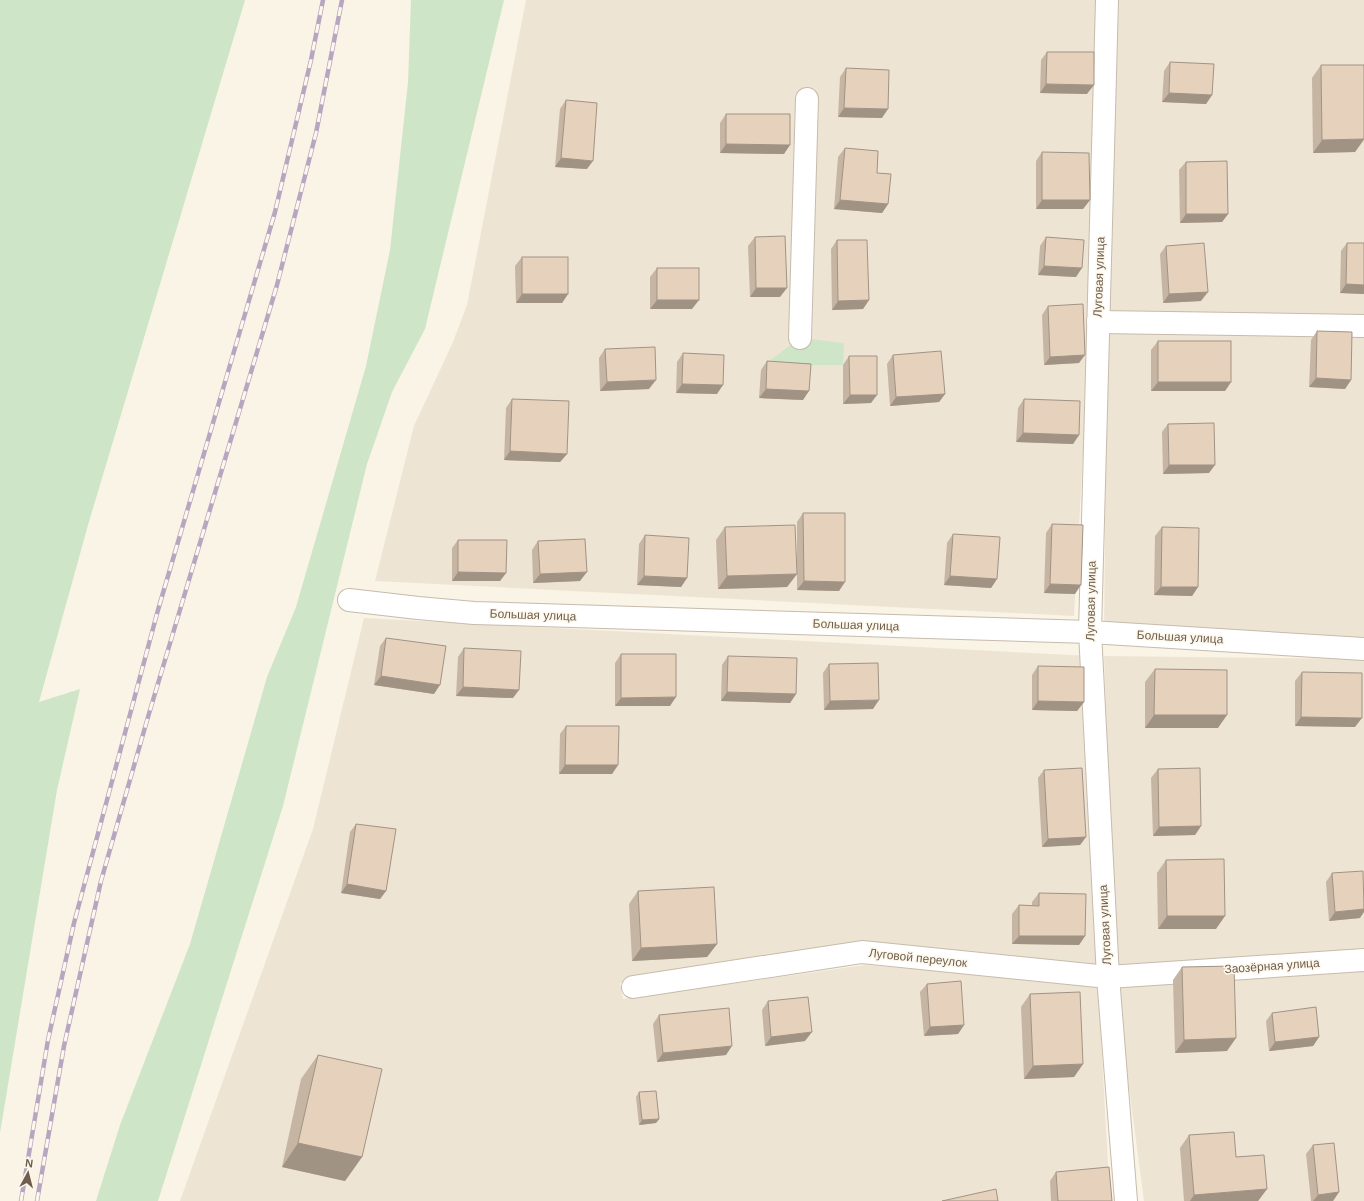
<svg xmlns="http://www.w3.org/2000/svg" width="1364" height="1201" viewBox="0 0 1364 1201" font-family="Helvetica,sans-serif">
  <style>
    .residential { fill: #ede4d3 }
    .green { fill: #cfe5c7 }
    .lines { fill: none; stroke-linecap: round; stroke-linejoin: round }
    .street-casing { stroke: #c7bbac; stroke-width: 24 }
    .street { stroke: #fff; stroke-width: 22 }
    .rail-casing { stroke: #b8a6c1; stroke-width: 4.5 }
    .rail { stroke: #fdf8ec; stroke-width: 3; stroke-dasharray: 9; stroke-linecap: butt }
    .wall { fill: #c6b5a2 }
    .shaded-wall { fill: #a19384 }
    .building { fill: #e6d2bc; stroke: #a19384 }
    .labels { text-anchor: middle; stroke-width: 3; stroke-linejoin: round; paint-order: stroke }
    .street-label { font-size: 12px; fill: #6f5e4e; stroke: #fdf8ec }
  </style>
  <rect width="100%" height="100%" fill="#f9f4e6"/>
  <g class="residential">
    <polygon points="526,0 1103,0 1091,308 1074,616 375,581 414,426 453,342 467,305"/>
    <polygon points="1113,0 1364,0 1364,321 1107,317"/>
    <polygon points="1107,326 1364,331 1364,645 1104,643"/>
    <polygon points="364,618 1090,656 1099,965 867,943 620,983 623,999 865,965 1098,984 1110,1201 180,1201 313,829"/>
    <polygon points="1104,656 1364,659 1364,951 1116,968"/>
    <polygon points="1364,964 1364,1201 1144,1201 1115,981"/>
  </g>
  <g class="green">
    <polygon points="0,0 245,0 88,525 39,702 80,689 57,790 0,1133"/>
    <polygon points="411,0 504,0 425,329 392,392 367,464 283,806 158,1201 96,1201 120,1125 190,944 267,677 296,607 366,366 390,250 408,82"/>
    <polygon points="800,338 844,343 843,365 764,365"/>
  </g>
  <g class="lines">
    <g class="street-casing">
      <g id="street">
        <polyline points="1107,0 1090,632 1108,977 1126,1201"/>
        <polyline points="1098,322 1364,326"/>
        <polyline points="800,338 807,99"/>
        <polyline points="349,600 418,608 474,613 1090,632 1364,649"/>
        <polyline points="633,987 862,952 1108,977 1364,960"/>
      </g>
    </g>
    <use href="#street" class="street"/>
    <g class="rail-casing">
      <g id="rail">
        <polyline points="21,1201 48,1040 74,923 158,610 275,212 311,60 323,0"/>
        <polyline points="37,1201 64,1046 101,881 148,717 277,285 316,133 342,0"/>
      </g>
    </g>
    <use href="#rail" class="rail"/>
  </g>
  <g class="wall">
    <polygon points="1047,52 1087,94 1040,93 1041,60"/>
    <polygon points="1170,62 1212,95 1206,104 1162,102 1164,71"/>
    <polygon points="1321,65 1364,140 1355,152 1313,153 1312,78"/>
    <polygon points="846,68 882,118 838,117 840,77"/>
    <polygon points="566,100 587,169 555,167 560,109"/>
    <polygon points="726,114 784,154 720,153 720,123"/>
    <polygon points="845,148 877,173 888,204 882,213 834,209 838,157"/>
    <polygon points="1042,152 1090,200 1083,209 1036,209 1036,161"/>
    <polygon points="1186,162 1228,214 1222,222 1180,223 1179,170"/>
    <polygon points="755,237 780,297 750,297 748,246"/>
    <polygon points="1046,237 1076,277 1038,275 1040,246"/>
    <polygon points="837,240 869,300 863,309 832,310 831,249"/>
    <polygon points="1347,243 1364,243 1364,294 1340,293 1341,251"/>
    <polygon points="1166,246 1201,301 1163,303 1160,254"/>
    <polygon points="522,257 568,294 562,303 516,303 515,266"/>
    <polygon points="657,268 692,309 650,309 650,277"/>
    <polygon points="1048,306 1079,363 1044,365 1042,315"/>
    <polygon points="1317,331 1351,380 1345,389 1309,387 1311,340"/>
    <polygon points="1158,341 1231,382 1225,391 1151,391 1151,350"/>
    <polygon points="605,349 649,389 600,391 599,358"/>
    <polygon points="683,353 717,394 676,393 677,362"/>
    <polygon points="893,355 945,394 939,402 890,406 887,364"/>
    <polygon points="849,356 871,403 843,404 843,365"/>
    <polygon points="767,361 803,400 759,398 761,370"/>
    <polygon points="512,399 567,454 560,462 504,460 506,408"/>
    <polygon points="1024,399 1079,435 1073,444 1016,442 1018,408"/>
    <polygon points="1168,424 1209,473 1163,474 1162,432"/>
    <polygon points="803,513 839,591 797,590 797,522"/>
    <polygon points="1052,524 1075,594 1044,593 1046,533"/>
    <polygon points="725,527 797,574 787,587 718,589 716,540"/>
    <polygon points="1162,527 1198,587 1192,596 1154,595 1155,536"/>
    <polygon points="953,534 997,579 991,588 944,585 947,543"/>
    <polygon points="645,535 687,578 681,587 637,585 639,544"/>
    <polygon points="458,540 506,573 500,581 452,581 452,548"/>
    <polygon points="538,541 580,581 533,583 532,550"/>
    <polygon points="386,638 434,694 374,685 380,646"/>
    <polygon points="464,648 513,698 456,696 458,657"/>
    <polygon points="621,654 670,706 615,706 615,663"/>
    <polygon points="728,656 796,694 790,703 721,701 722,665"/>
    <polygon points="829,664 873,709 824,710 823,673"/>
    <polygon points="1038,666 1084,702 1077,711 1032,710 1032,675"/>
    <polygon points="1155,669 1218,728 1145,728 1145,682"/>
    <polygon points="1302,672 1355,727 1295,726 1295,681"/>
    <polygon points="566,726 618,765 612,774 559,774 560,734"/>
    <polygon points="1158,769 1201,826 1195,835 1153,836 1151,778"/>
    <polygon points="1044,770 1086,837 1080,845 1042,847 1038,778"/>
    <polygon points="356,824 386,891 380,899 341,893 350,832"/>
    <polygon points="1166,860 1216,929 1158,929 1157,873"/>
    <polygon points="1332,873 1360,918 1329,921 1326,882"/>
    <polygon points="638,891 717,944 707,957 632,961 629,904"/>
    <polygon points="1039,893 1085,936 1079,945 1012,944 1012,914 1019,905 1032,906 1032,902"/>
    <polygon points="1182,967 1227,1051 1175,1053 1173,980"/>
    <polygon points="927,984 964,1025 958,1034 924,1036 920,992"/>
    <polygon points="1030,994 1083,1064 1074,1077 1024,1079 1021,1007"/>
    <polygon points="768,1001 805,1041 765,1046 762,1010"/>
    <polygon points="1272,1013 1319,1037 1313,1046 1269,1051 1266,1021"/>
    <polygon points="659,1015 726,1055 657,1062 653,1024"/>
    <polygon points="318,1055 362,1157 345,1181 282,1167 301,1079"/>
    <polygon points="639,1092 659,1119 656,1123 639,1125 636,1097"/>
    <polygon points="1189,1135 1236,1157 1267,1189 1258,1201 1184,1201 1180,1148"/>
    <polygon points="1313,1145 1339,1192 1333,1201 1311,1201 1306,1154"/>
    <polygon points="1056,1172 1112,1201 1051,1201 1050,1181"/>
  </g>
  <g class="shaded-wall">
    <polygon points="1046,84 1094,85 1087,94 1040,93"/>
    <polygon points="1169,93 1212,95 1206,104 1162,102"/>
    <polygon points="844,108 888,109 882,118 838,117"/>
    <polygon points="1364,139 1355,152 1313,153 1322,140"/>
    <polygon points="726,144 790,145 784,154 720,153"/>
    <polygon points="561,158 593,161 587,169 555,167"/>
    <polygon points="840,200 888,204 882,213 834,209"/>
    <polygon points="1042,200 1090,200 1083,209 1036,209"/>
    <polygon points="1186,214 1228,214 1222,222 1180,223"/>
    <polygon points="1044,266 1082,268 1076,277 1038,275"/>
    <polygon points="1346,284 1364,285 1364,294 1340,293"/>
    <polygon points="756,288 787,288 780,297 750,297"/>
    <polygon points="1208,292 1201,301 1163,303 1169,294"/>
    <polygon points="522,294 568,294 562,303 516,303"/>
    <polygon points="657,300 699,300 692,309 650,309"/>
    <polygon points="869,300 863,309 832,310 838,301"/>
    <polygon points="1085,355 1079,363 1044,365 1050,357"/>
    <polygon points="1316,378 1351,380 1345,389 1309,387"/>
    <polygon points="656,380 649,389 600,391 607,382"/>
    <polygon points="1158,382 1231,382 1225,391 1151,391"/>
    <polygon points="682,384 723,385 717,394 676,393"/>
    <polygon points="766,389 809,391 803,400 759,398"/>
    <polygon points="945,394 939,402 890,406 896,397"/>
    <polygon points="850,395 877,395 871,403 843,404"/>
    <polygon points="1023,433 1079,435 1073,444 1016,442"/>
    <polygon points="510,451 567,454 560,462 504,460"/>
    <polygon points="1169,465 1215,465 1209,473 1163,474"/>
    <polygon points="458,572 506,573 500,581 452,581"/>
    <polygon points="587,572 580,581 533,583 540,574"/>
    <polygon points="797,574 787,587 718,589 727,576"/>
    <polygon points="644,576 687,578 681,587 637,585"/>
    <polygon points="950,576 997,579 991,588 944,585"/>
    <polygon points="804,581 845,582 839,591 797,590"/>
    <polygon points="1050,584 1081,585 1075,594 1044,593"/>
    <polygon points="1161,587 1198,587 1192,596 1154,595"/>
    <polygon points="381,676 440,685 434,694 374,685"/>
    <polygon points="463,687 519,690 513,698 456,696"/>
    <polygon points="727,692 796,694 790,703 721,701"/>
    <polygon points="676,697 670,706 615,706 621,698"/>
    <polygon points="879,700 873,709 824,710 830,701"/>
    <polygon points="1038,701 1084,702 1077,711 1032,710"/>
    <polygon points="1154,715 1227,715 1218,728 1145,728"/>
    <polygon points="1301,717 1362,718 1355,727 1295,726"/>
    <polygon points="565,765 618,765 612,774 559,774"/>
    <polygon points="1201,826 1195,835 1153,836 1159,827"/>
    <polygon points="1086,837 1080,845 1042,847 1048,839"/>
    <polygon points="347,884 386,891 380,899 341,893"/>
    <polygon points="1364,909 1364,912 1360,918 1329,921 1335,912"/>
    <polygon points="1167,916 1225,916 1216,929 1158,929"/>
    <polygon points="1019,936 1085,936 1079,945 1012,944"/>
    <polygon points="717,944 707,957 632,961 641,948"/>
    <polygon points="964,1025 958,1034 924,1036 930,1027"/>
    <polygon points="812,1032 805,1041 765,1046 771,1037"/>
    <polygon points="1319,1037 1313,1046 1269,1051 1275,1042"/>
    <polygon points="1236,1038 1227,1051 1175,1053 1184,1040"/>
    <polygon points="732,1046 726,1055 657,1062 663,1053"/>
    <polygon points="1083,1064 1074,1077 1024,1079 1033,1066"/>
    <polygon points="659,1119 656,1123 639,1125 642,1120"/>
    <polygon points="298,1143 362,1157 345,1181 282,1167"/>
    <polygon points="1267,1189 1258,1201 1190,1201 1194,1195"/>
    <polygon points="1339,1192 1333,1201 1313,1201 1318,1195"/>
  </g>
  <g class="building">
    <polygon points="1047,52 1094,52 1094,85 1046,84"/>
    <polygon points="1170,62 1214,64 1212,95 1169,93"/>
    <polygon points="1321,65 1364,65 1364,139 1322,140"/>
    <polygon points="846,68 889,70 888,109 844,108"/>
    <polygon points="566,100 597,103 593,161 561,158"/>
    <polygon points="726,114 790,114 790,145 726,144"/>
    <polygon points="845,148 878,151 877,173 891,174 888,204 840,200"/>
    <polygon points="1042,152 1089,153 1090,200 1042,200"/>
    <polygon points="1227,161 1228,214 1186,214 1186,162"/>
    <polygon points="785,236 787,288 756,288 755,237"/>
    <polygon points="1046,237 1084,240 1082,268 1044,266"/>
    <polygon points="837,240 867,240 869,300 838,301"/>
    <polygon points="1204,243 1208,292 1169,294 1166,246"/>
    <polygon points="1347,243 1364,243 1364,285 1346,284"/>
    <rect x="522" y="257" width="46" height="37"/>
    <rect x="657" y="268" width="42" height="32"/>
    <polygon points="1083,304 1085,355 1050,357 1048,306"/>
    <polygon points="1317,331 1352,332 1351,380 1316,378"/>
    <rect x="1158" y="341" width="73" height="41"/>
    <polygon points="655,347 656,380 607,382 605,349"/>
    <polygon points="941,351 945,394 896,397 893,355"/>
    <polygon points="683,353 724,355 723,385 682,384"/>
    <polygon points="849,356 877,356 877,395 850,395"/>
    <polygon points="767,361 811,364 809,391 766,389"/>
    <polygon points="512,399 569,401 567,454 510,451"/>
    <polygon points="1024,399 1080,401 1079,435 1023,433"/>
    <polygon points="1214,423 1215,465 1169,465 1168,424"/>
    <polygon points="803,513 845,513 845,582 804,581"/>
    <polygon points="1052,524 1083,525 1081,585 1050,584"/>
    <polygon points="795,525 797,574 727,576 725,527"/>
    <polygon points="1162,527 1199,528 1198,587 1161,587"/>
    <polygon points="953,534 1000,537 997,579 950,576"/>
    <polygon points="645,535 689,538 687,578 644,576"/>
    <polygon points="585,539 587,572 540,574 538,541"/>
    <polygon points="458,540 507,540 506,573 458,572"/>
    <polygon points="386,638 446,646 440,685 381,676"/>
    <polygon points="464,648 521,651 519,690 463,687"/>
    <polygon points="621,654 676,654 676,697 621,698"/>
    <polygon points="728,656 797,658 796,694 727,692"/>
    <polygon points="878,663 879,700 830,701 829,664"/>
    <polygon points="1038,666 1084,667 1084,702 1038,701"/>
    <polygon points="1155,669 1227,670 1227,715 1154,715"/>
    <polygon points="1302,672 1362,673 1362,718 1301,717"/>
    <polygon points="566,726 619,726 618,765 565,765"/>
    <polygon points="1082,768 1086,837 1048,839 1044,770"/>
    <polygon points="1200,768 1201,826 1159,827 1158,769"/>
    <polygon points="356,824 396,829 386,891 347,884"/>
    <polygon points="1224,859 1225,916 1167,916 1166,860"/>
    <polygon points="1363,871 1364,909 1335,912 1332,873"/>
    <polygon points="714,887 717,944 641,948 638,891"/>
    <polygon points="1039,893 1086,894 1085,936 1019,936 1019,905 1039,906"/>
    <polygon points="1234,966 1236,1038 1184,1040 1182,967"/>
    <polygon points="961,981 964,1025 930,1027 927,984"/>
    <polygon points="1080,992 1083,1064 1033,1066 1030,994"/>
    <polygon points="808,997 812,1032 771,1037 768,1001"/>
    <polygon points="1316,1007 1319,1037 1275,1042 1272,1013"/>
    <polygon points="729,1008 732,1046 663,1053 659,1015"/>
    <polygon points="318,1055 382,1069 362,1157 298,1143"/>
    <polygon points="656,1091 659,1119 642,1120 639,1092"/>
    <polygon points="1234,1132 1236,1157 1264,1155 1267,1189 1194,1195 1189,1135"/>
    <polygon points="1334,1143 1339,1192 1318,1195 1313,1145"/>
    <polygon points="1109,1167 1112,1201 1058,1201 1056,1172"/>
    <polygon points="996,1189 998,1201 942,1201"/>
  </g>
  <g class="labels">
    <g class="street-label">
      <text transform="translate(1099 277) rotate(-88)" y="4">Луговая улица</text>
      <text transform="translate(1091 601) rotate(-89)" y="4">Луговая улица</text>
      <text transform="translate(533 615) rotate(2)" y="4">Большая улица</text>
      <text transform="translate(856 625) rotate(2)" y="4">Большая улица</text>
      <text transform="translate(1180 637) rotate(3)" y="4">Большая улица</text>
      <text transform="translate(1105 925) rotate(-93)" y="4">Луговая улица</text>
      <text transform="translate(918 958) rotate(6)" y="4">Луговой переулок</text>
      <text transform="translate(1272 966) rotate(-4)" y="4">Заозёрная улица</text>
    </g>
  </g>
  <g transform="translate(28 1173) rotate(7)" stroke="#fdf8ec" stroke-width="3" paint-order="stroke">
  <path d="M0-3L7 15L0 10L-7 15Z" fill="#6f5e4e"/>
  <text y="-6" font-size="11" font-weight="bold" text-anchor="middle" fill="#6f5e4e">N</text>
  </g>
</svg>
